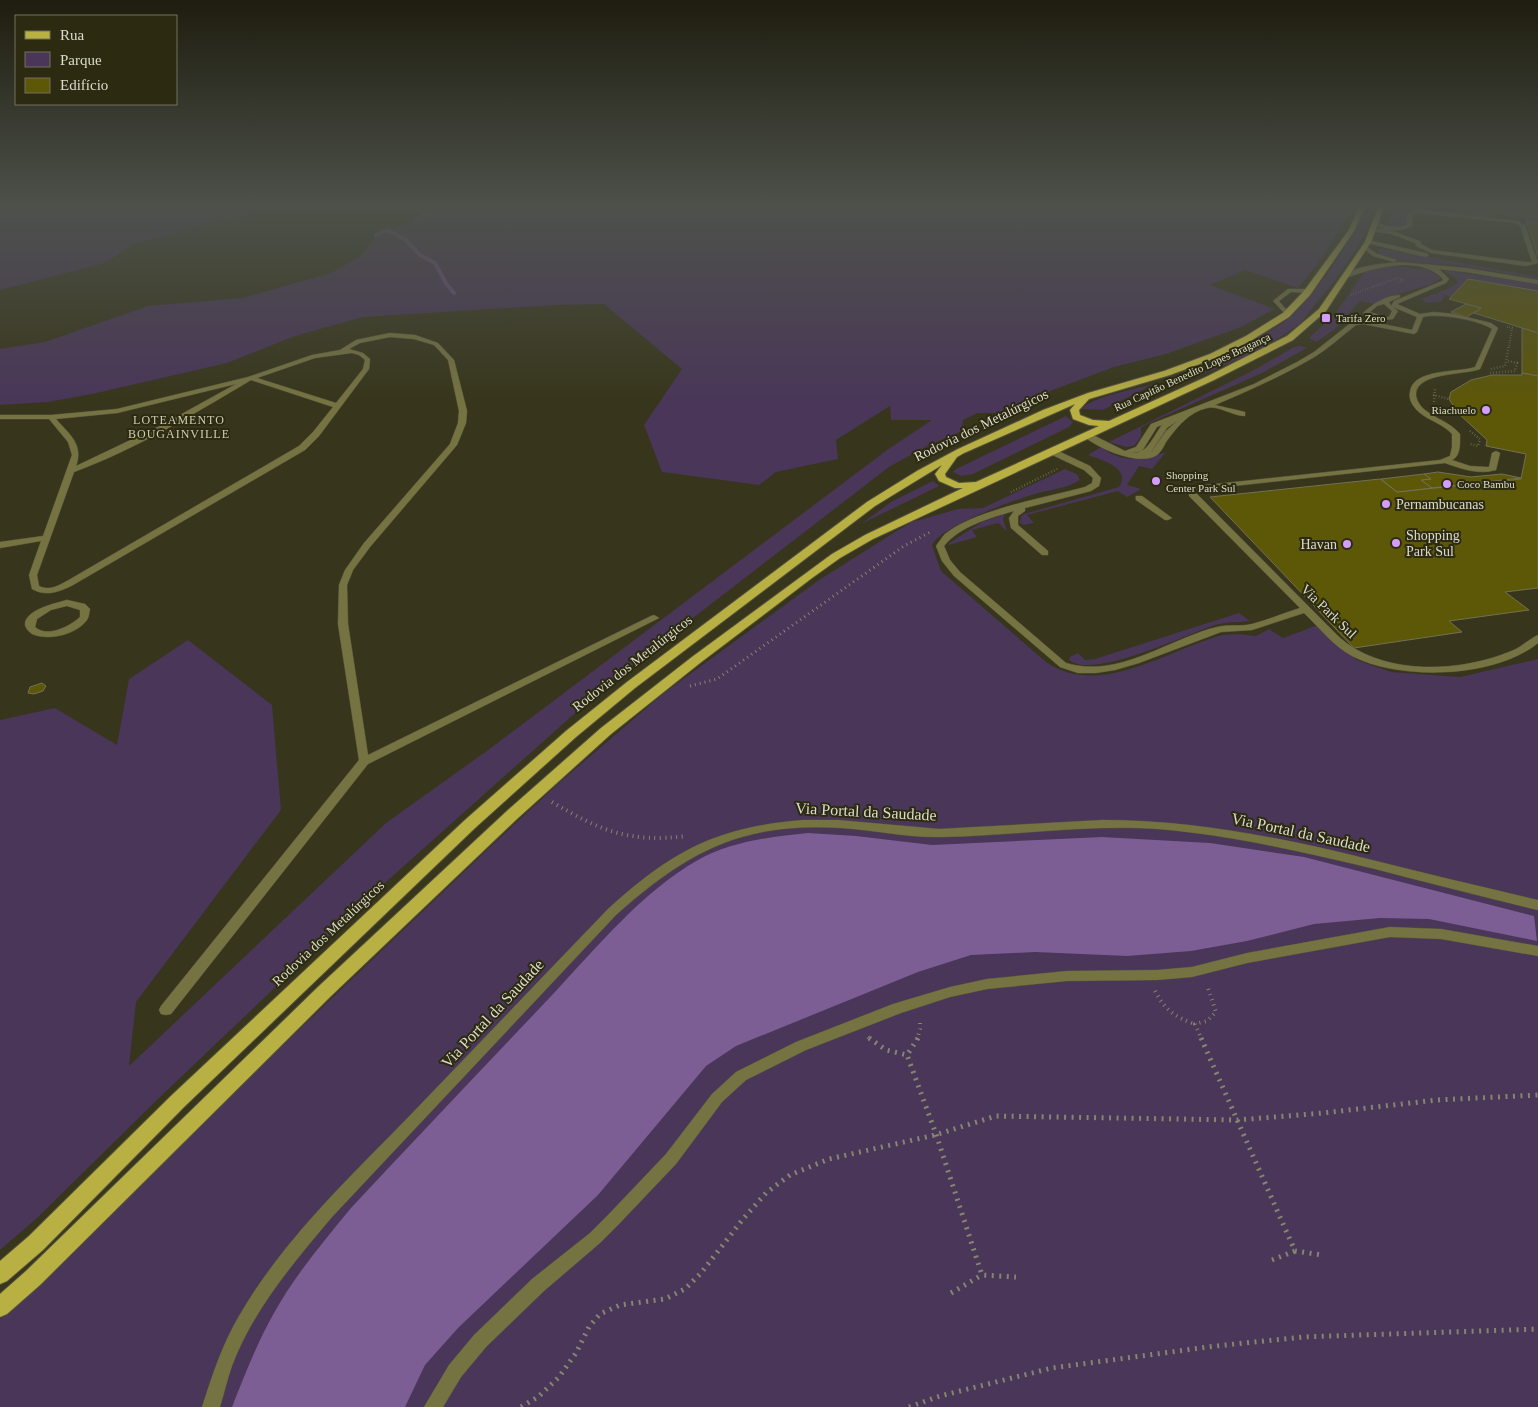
<svg xmlns="http://www.w3.org/2000/svg" width="1538" height="1407" viewBox="0 0 1538 1407" font-family="'Times New Roman',serif">
  <style>
    .green { fill: #493658 }
    .forest { fill: #7c5d94 }
    .lines { fill: none; stroke-linecap: round; stroke-linejoin: round }
    .stream { stroke: #6a4c82; stroke-width: 4 }
    .building { fill: #5d5708; stroke: #727155 }
    .service-casing { stroke: #55533b; stroke-width: 1 }
    .minor-casing { stroke: #55533b; stroke-width: 1 }
    .primary-casing { stroke: #55533b; stroke-width: 2 }
    .path-far4 { stroke: #868570; stroke-width: 2; stroke-dasharray: 0.5 2; stroke-linecap: butt }
    .path-far3 { stroke: #868570; stroke-width: 2.5; stroke-dasharray: 0.5 2.5; stroke-linecap: butt }
    .path-far2 { stroke: #868570; stroke-width: 3; stroke-dasharray: 1 4; stroke-linecap: butt }
    .path-far1 { stroke: #868570; stroke-width: 4; stroke-dasharray: 1 4.5; stroke-linecap: butt }
    .path { stroke: #868570; stroke-width: 5; stroke-dasharray: 2 5.5; stroke-linecap: butt }
    .service { fill: #767342; fill-rule: evenodd }
    .minor { fill: #767342; fill-rule: evenodd }
    .primary { fill: #b9b044; fill-rule: evenodd }
    .poi-dot { fill: #d29dfd; stroke: #2c2b11; stroke-width: 2 }
    .labels { text-anchor: middle; stroke-width: 4; stroke-linejoin: round; paint-order: stroke }
    .far-poi-label { font-size: 11px; fill: #dcdbcc; stroke: #2c2b11; text-anchor: start }
    .far-street-label { font-size: 11px; fill: #dcdbcc; stroke: #2c2b11 }
    .far-neighbourhood-label { font-size: 12px; letter-spacing: 1px; fill: #d0ceb0; stroke: #2c2b11 }
    .street-label { font-size: 14px; fill: #dcdbcc; stroke: #2c2b11 }
    .poi-label { font-size: 14px; fill: #dcdbcc; stroke: #2c2b11; text-anchor: start }
    .near-street-label { font-size: 16px; fill: #dcdbcc; stroke: #2c2b11 }
  </style>
  <rect width="100%" height="100%" fill="#37351b"/>
  <g class="green">
    <polygon points="0,207 274,207 132,245 105,263 0,290"/>
    <polygon points="440,207 1353,207 1323,257 1298,288 1245,270 1210,285 1275,309 1241,327 1166,354 1114,367 1053,390 1001,413 978,413 963,420 962,431 925,447 889,467 610,682 386,882 159,1098 36,1219 0,1250 0,720 55,708 117,745 129,679 188,640 272,705 281,810 136,1002 129,1066 386,823 488,750 887,450 932,420 891,420 890,406 836,440 838,459 776,472 759,485 662,472 644,425 682,369 604,304 555,305 363,317 295,336 227,363 92,394 48,402 0,405 0,349 45,342 148,306 242,298 331,273 361,256 375,238 437,210"/>
    <path d="M1367 207H1376C1363 242 1342 273 1318 301 1311 309 1306 318 1298 325 1266 349 1225 365 1188 380 1215 353 1252 344 1283 323 1311 304 1353 238 1367 207Z"/>
    <polygon points="1398,207 1446,207 1538,217 1538,222 1526,221 1525,218 1495,215 1496,218 1412,209 1408,210 1407,226 1399,228 1388,226 1392,213 1397,212"/>
    <path d="M1380 248 1538 277V279C1510 275 1482 268 1453 265 1428 262 1401 264 1377 255Z"/>
    <polygon points="1391,266 1427,269 1441,278 1432,284 1391,296 1375,304 1360,301 1334,330 1316,342 1309,338 1335,314 1366,269"/>
    <polygon points="1443,270 1538,284 1538,291 1468,279 1451,297 1444,295 1442,301 1427,303 1420,299 1445,290 1458,283 1456,278"/>
    <polygon points="1301,346 1307,348 1262,373 1145,425 1141,428 1141,437 1134,446 1126,447 1109,442 1254,370 1294,347"/>
    <path d="M1154 384 1103 410 1082 409C1088 398 1139 388 1154 384Z"/>
    <polygon points="1066,416 1073,422 1069,427 973,474 961,476 953,472 956,469"/>
    <path d="M1101 447C1122 463 1143 461 1166 452L1152 469 1139 466 1127 485 1141 489 1127 497 1118 491 1027 515 1034 523 1024 525 1020 523 1021 516 1024 514 1119 487C1132 468 1101 460 1088 455Z"/>
    <path d="M1065 469 1077 474 1080 480C1069 488 1048 490 1035 494 1014 500 941 526 932 545L941 571 1046 662C1100 699 1167 650 1222 635L1238 634 1256 636 1269 629 1283 638 1318 625 1357 660 1391 672 1460 677 1538 659V1407H0V1319L21 1302 286 1042 489 848 560 782 664 693 819 580 895 532 912 522 958 509 983 508Z"/>
    <polygon points="933,481 939,486 861,524 891,502"/>
    <polygon points="1005,514 1003,519 1007,531 998,523 972,530 977,537 949,545 949,543 982,522"/>
    <path d="M1239 613 1250 621C1239 622 1227 622 1215 625 1187 634 1093 680 1069 660L1070 657 1078 653 1085 660 1095 659Z"/>
  </g>
  <path class="forest" d="M808 833 856 836 932 845 1102 837 1210 843 1304 857 1534 916 1537 941 1429 919 1380 918 1314 924 1247 941 1191 951 1127 956 1035 952 971 955 918 972 736 1046 706 1066 598 1195 458 1328 425 1365 405 1407H232C245 1374 257 1343 274 1313 295 1275 324 1241 351 1208 418 1136 486 1065 554 993 597 947 643 891 698 860 732 841 771 837 808 833Z"/>
  <g class="lines">
    <g class="stream">
      <polyline points="417,218 439,207"/>
      <polyline points="376,235 387,230 406,240 420,255 435,263 447,285 454,293"/>
    </g>
  </g>
  <g class="building">
    <polygon points="1456,207 1538,207 1538,217 1456,208"/>
    <polygon points="1526,221 1538,222 1538,257 1533,241"/>
    <polygon points="1468,279 1538,291 1538,333 1474,313 1481,308 1449,299"/>
    <polygon points="1466,304 1481,308 1467,317 1451,312"/>
    <polygon points="1522,328 1538,333 1538,376 1522,373"/>
    <polygon points="1522,373 1538,376 1538,588 1505,592 1529,610 1449,621 1462,632 1354,648 1210,497 1380,479 1397,492 1521,479 1526,454 1486,446 1487,440 1458,413 1449,399 1451,392 1471,380 1492,375 1522,375"/>
    <polygon points="1438,472 1471,477 1502,474 1521,478 1431,488 1421,480 1431,479 1424,474"/>
    <polygon points="1424,474 1431,479 1421,480 1432,488 1397,492 1381,479"/>
    <polygon points="42,683 46,686 43,691 34,694 28,693 30,687"/>
  </g>
  <g class="lines">
    <g class="service-casing">
      <g id="service">
        <path d="M1416 209 1518 221 1525 225 1538 263 1526 266 1431 253 1416 246 1415 243 1391 234 1370 231C1387 224 1404 237 1420 241L1421 244 1432 250 1526 262H1532L1520 226 1515 223 1417 213 1413 214 1412 226C1400 233 1384 231 1373 224L1376 222C1387 226 1397 230 1407 224L1408 213Z"/>
        <polygon points="1368,240 1426,253 1429,255 1426,257 1366,243 1365,242"/>
        <polygon points="1365,245 1377,254 1397,260 1394,262 1373,256 1363,248 1363,246"/>
        <path d="M1399 262 1466 268 1538 280V284L1466 272 1439 269 1449 279 1446 283 1397 304 1420 314 1434 312 1454 314 1491 323 1498 328 1480 369C1465 375 1417 372 1416 394 1416 400 1420 406 1425 410 1436 419 1450 422 1460 434 1460 443 1461 456 1452 460L1470 466 1487 467H1489L1492 453 1496 451 1500 453 1496 470C1478 475 1462 469 1445 463L1197 490 1193 488 1197 486 1440 460 1450 456 1452 447V434C1443 424 1430 421 1420 413 1414 408 1408 400 1410 392 1413 368 1458 373 1475 367L1492 329C1479 320 1438 313 1423 317L1417 332 1414 334 1363 324 1356 325C1343 335 1330 347 1316 356 1284 375 1250 390 1215 405L1245 412V416C1233 416 1218 405 1207 408 1189 412 1177 427 1166 442 1164 446 1161 452 1157 455 1139 467 1097 448 1082 435L1089 433 1125 451 1136 447 1151 424 1254 384 1297 362 1314 352 1352 322 1363 320 1412 330 1417 317 1393 307 1398 311 1393 319C1383 321 1372 318 1363 313 1372 304 1387 295 1400 295V297L1389 302 1391 306 1394 301 1442 281 1443 279C1420 254 1373 268 1346 278L1343 276C1358 265 1380 264 1399 262ZM1384 304 1392 311 1389 317H1385L1370 312 1377 306ZM1177 421 1166 431 1152 451 1151 452 1167 428ZM1162 425C1153 436 1148 454 1132 453L1142 451 1157 427Z"/>
        <path d="M1048 449H1054L1090 466 1101 478 1099 486 1091 491 1025 508V511L1018 516V525L1048 551V555H1042L1011 528 1009 518 1014 511C990 518 960 526 944 546L950 560 960 572 1066 663C1119 679 1168 639 1217 627 1229 624 1241 627 1252 624 1268 620 1284 613 1300 608L1189 496V492H1195L1338 636C1379 674 1450 673 1501 655 1509 652 1518 649 1525 643 1530 640 1533 637 1538 635V643C1495 678 1400 681 1352 656 1333 646 1319 627 1304 613L1252 630 1221 632 1139 663 1115 670 1096 673H1078L1060 667 954 576 942 561 936 546C939 542 942 537 945 534 974 510 1048 497 1085 487L1092 483 1093 478 1084 470 1048 453Z"/>
        <polygon points="1136,496 1142,496 1172,518 1168,520 1165,520 1136,500"/>
        <path d="M803 820H838L939 829 1102 820C1194 820 1283 838 1372 860 1427 874 1483 887 1538 900V910C1483 897 1429 883 1375 869 1303 852 1231 835 1158 829 1085 824 1014 836 942 837 908 838 875 830 841 828 742 822 688 851 616 915L332 1217C294 1262 253 1310 232 1366 227 1380 224 1394 220 1407H202C212 1376 222 1345 239 1316 286 1235 356 1172 420 1105 483 1040 545 974 608 909 672 851 716 827 803 820Z"/>
        <polygon points="1390,927 1441,929 1538,946 1538,956 1441,939 1390,937 1247,963 1192,977 1157,980 1067,981 987,989 950,997 901,1013 806,1050 746,1080 722,1102 676,1164 618,1225 600,1243 544,1291 486,1347 461,1377 443,1407 424,1407 449,1365 474,1335 532,1279 590,1233 608,1215 666,1154 712,1094 736,1072 796,1042 893,1004 950,987 987,979 1067,971 1157,970 1192,967 1247,953"/>
      </g>
    </g>
    <g class="minor-casing">
      <g id="minor">
        <polygon points="1288,289 1309,289 1312,291 1309,293 1291,292 1279,301 1290,314 1287,316 1273,301"/>
        <path d="M390 333 415 335 438 343 454 360 467 411 466 423 457 445 370 547 353 570 347 585 348 624 368 755 651 616 654 615 659 618 368 764 171 1014 166 1015 161 1014 159 1010 161 1006 359 760 338 624 339 585 345 570 364 543 450 444 458 423 459 411 448 360 434 345 414 339 390 337 360 343 349 349 363 353 370 359 369 369 319 436 305 450 73 585C59 592 46 597 32 589L29 575 41 541 0 548V542L43 536 72 455 68 442 49 419H0V415H51L117 409 248 377 312 355 340 350 356 340ZM352 353 359 355 365 360 363 369 336 403 257 378 315 358ZM251 380 333 407 313 432 299 446 67 581C58 586 49 591 39 586L37 575 74 472C136 449 194 414 251 380ZM236 384 160 426 76 466C84 444 69 434 56 419L117 413Z"/>
        <path d="M67 600 85 604 90 609C89 613 89 617 87 620 76 635 48 641 32 634 29 632 26 629 25 625 24 610 56 603 67 600ZM67 606 80 610V617C69 627 47 638 35 627L37 619 51 610Z"/>
      </g>
    </g>
    <g class="primary-casing">
      <path id="primary" d="M1359 207H1365L1354 231 1310 295 1289 317 1252 340 1216 358 1170 375 1089 399 1079 410 1080 415 1093 420 1109 421 1208 376 1287 336 1319 309 1365 242 1378 207H1384L1371 242 1326 311 1293 340 1214 380 873 539 840 558 812 578 700 663 611 734 518 818 331 996 40 1285 7 1314 0 1317V1294L26 1271 319 986 508 810 601 728 692 657 832 554 865 535 963 488H955L939 481 935 474 942 465 875 506 635 688 576 737 475 828 184 1107 43 1250 7 1281 0 1284V1261L29 1236 172 1095 465 820 566 731 627 682 867 502 917 471 958 449 1043 410 1088 393 1164 371 1210 354 1246 336 1283 313 1304 291 1349 230ZM1075 404 1070 410 1073 419 1089 425 1099 426 976 482 959 483 946 477 945 474 957 457 964 453Z"/>
    </g>
    <g class="path-far4">
      <polyline points="1351,295 1397,278 1404,280 1397,283"/>
      <polyline points="1507,327 1512,328 1509,347"/>
    </g>
    <g class="path-far3">
      <polyline points="1491,369 1505,366 1509,345"/>
      <polyline points="1490,373 1515,371 1517,363 1507,361"/>
      <polyline points="1433,395 1449,399"/>
      <polyline points="1434,402 1435,389"/>
      <polyline points="1470,431 1480,439 1478,446 1470,444"/>
      <polyline points="1011,492 1057,469"/>
    </g>
    <polyline class="path-far2" points="690,686 717,679 904,546 932,531"/>
    <g class="path-far1">
      <path d="M552 802C601 831 629 843 687 836"/>
      <path d="M1155 991C1164 1009 1176 1018 1195 1024"/>
      <polyline points="868,1037 871,1040"/>
      <polyline points="917,1040 920,1029 920,1019"/>
      <polyline points="1202,1040 1195,1024 1207,1021 1216,1012 1207,985"/>
    </g>
    <g class="path">
      <polyline points="869,1038 886,1050 907,1055"/>
      <polyline points="918,1038 907,1055 936,1134 982,1275 1016,1277"/>
      <polyline points="1201,1038 1295,1251 1322,1255"/>
      <polyline points="1272,1260 1295,1251"/>
      <polyline points="951,1293 982,1275"/>
      <polyline points="521,1407 538,1397 559,1377 576,1353 589,1327 600,1314 620,1305 665,1299 685,1289 701,1273 743,1219 766,1193 790,1175 829,1159 935,1135 996,1116 1238,1120 1323,1113 1437,1100 1538,1095"/>
      <polyline points="909,1407 940,1396 1052,1368 1216,1346 1303,1337 1538,1329"/>
    </g>
    <use href="#service" class="service"/>
    <use href="#minor" class="minor"/>
    <use href="#primary" class="primary"/>
  </g>
  <linearGradient id="sky" x2="0" y2="1"><stop stop-color="#1e1d0f"/><stop offset="0.51" stop-color="#4d514a"/><stop offset="1" stop-color="#4d514a" stop-opacity="0"/></linearGradient>
  <rect width="1538" height="404" fill="url(#sky)"/>
  <g class="poi-dot">
    <rect x="1321" y="313" width="10" height="10" rx="2.5"/>
    <circle cx="1486" cy="410" r="5"/>
    <circle cx="1156" cy="481" r="5"/>
    <circle cx="1447" cy="484" r="5"/>
    <circle cx="1386" cy="504" r="5"/>
    <circle cx="1396" cy="543" r="5"/>
    <circle cx="1347" cy="544" r="5"/>
  </g>
  <g class="labels">
    <g class="far-poi-label">
      <text x="1336" y="322">Tarifa Zero</text>
      <text x="1476" y="414" text-anchor="end">Riachuelo</text>
      <text x="1166" y="479">Shopping<tspan x="1166" dy="13">Center Park Sul</tspan></text>
      <text x="1457" y="488">Coco Bambu</text>
    </g>
    <g class="far-street-label">
      <text transform="translate(1192 372) rotate(-25)" y="4">Rua Capitão Benedito Lopes Bragança</text>
    </g>
    <g class="far-neighbourhood-label">
      <text x="179" y="424">LOTEAMENTO<tspan x="179" dy="14">BOUGAINVILLE</tspan></text>
    </g>
    <g class="street-label">
      <text transform="translate(981 425) rotate(-26)" y="5">Rodovia dos Metalúrgicos</text>
      <text transform="translate(1329 611) rotate(44)" y="5">Via Park Sul</text>
      <text transform="translate(632 663) rotate(-38)" y="5">Rodovia dos Metalúrgicos</text>
      <text transform="translate(328 933) rotate(-43)" y="5">Rodovia dos Metalúrgicos</text>
    </g>
    <g class="poi-label">
      <text x="1396" y="509">Pernambucanas</text>
      <text x="1406" y="540">Shopping<tspan x="1406" dy="16">Park Sul</tspan></text>
      <text x="1337" y="549" text-anchor="end">Havan</text>
    </g>
    <g class="near-street-label">
      <text transform="translate(866 811) rotate(3)" y="6">Via Portal da Saudade</text>
      <text transform="translate(1301 832) rotate(12)" y="6">Via Portal da Saudade</text>
      <text transform="translate(492 1013) rotate(-47)" y="6">Via Portal da Saudade</text>
    </g>
  </g>
  <rect x="15" y="15" width="162" height="90" fill="#2c2b11" stroke="#72715c"/>
  <rect x="25" y="31" width="25" height="8" fill="#b9b044" stroke="#72715c"/>
  <text x="60" y="40" font-size="15" fill="#dcdbcc">Rua</text>
  <rect x="25" y="52" width="25" height="15" fill="#493658" stroke="#72715c"/>
  <text x="60" y="65" font-size="15" fill="#dcdbcc">Parque</text>
  <rect x="25" y="78" width="25" height="15" fill="#5d5708" stroke="#72715c"/>
  <text x="60" y="90" font-size="15" fill="#dcdbcc">Edifício</text>
</svg>
